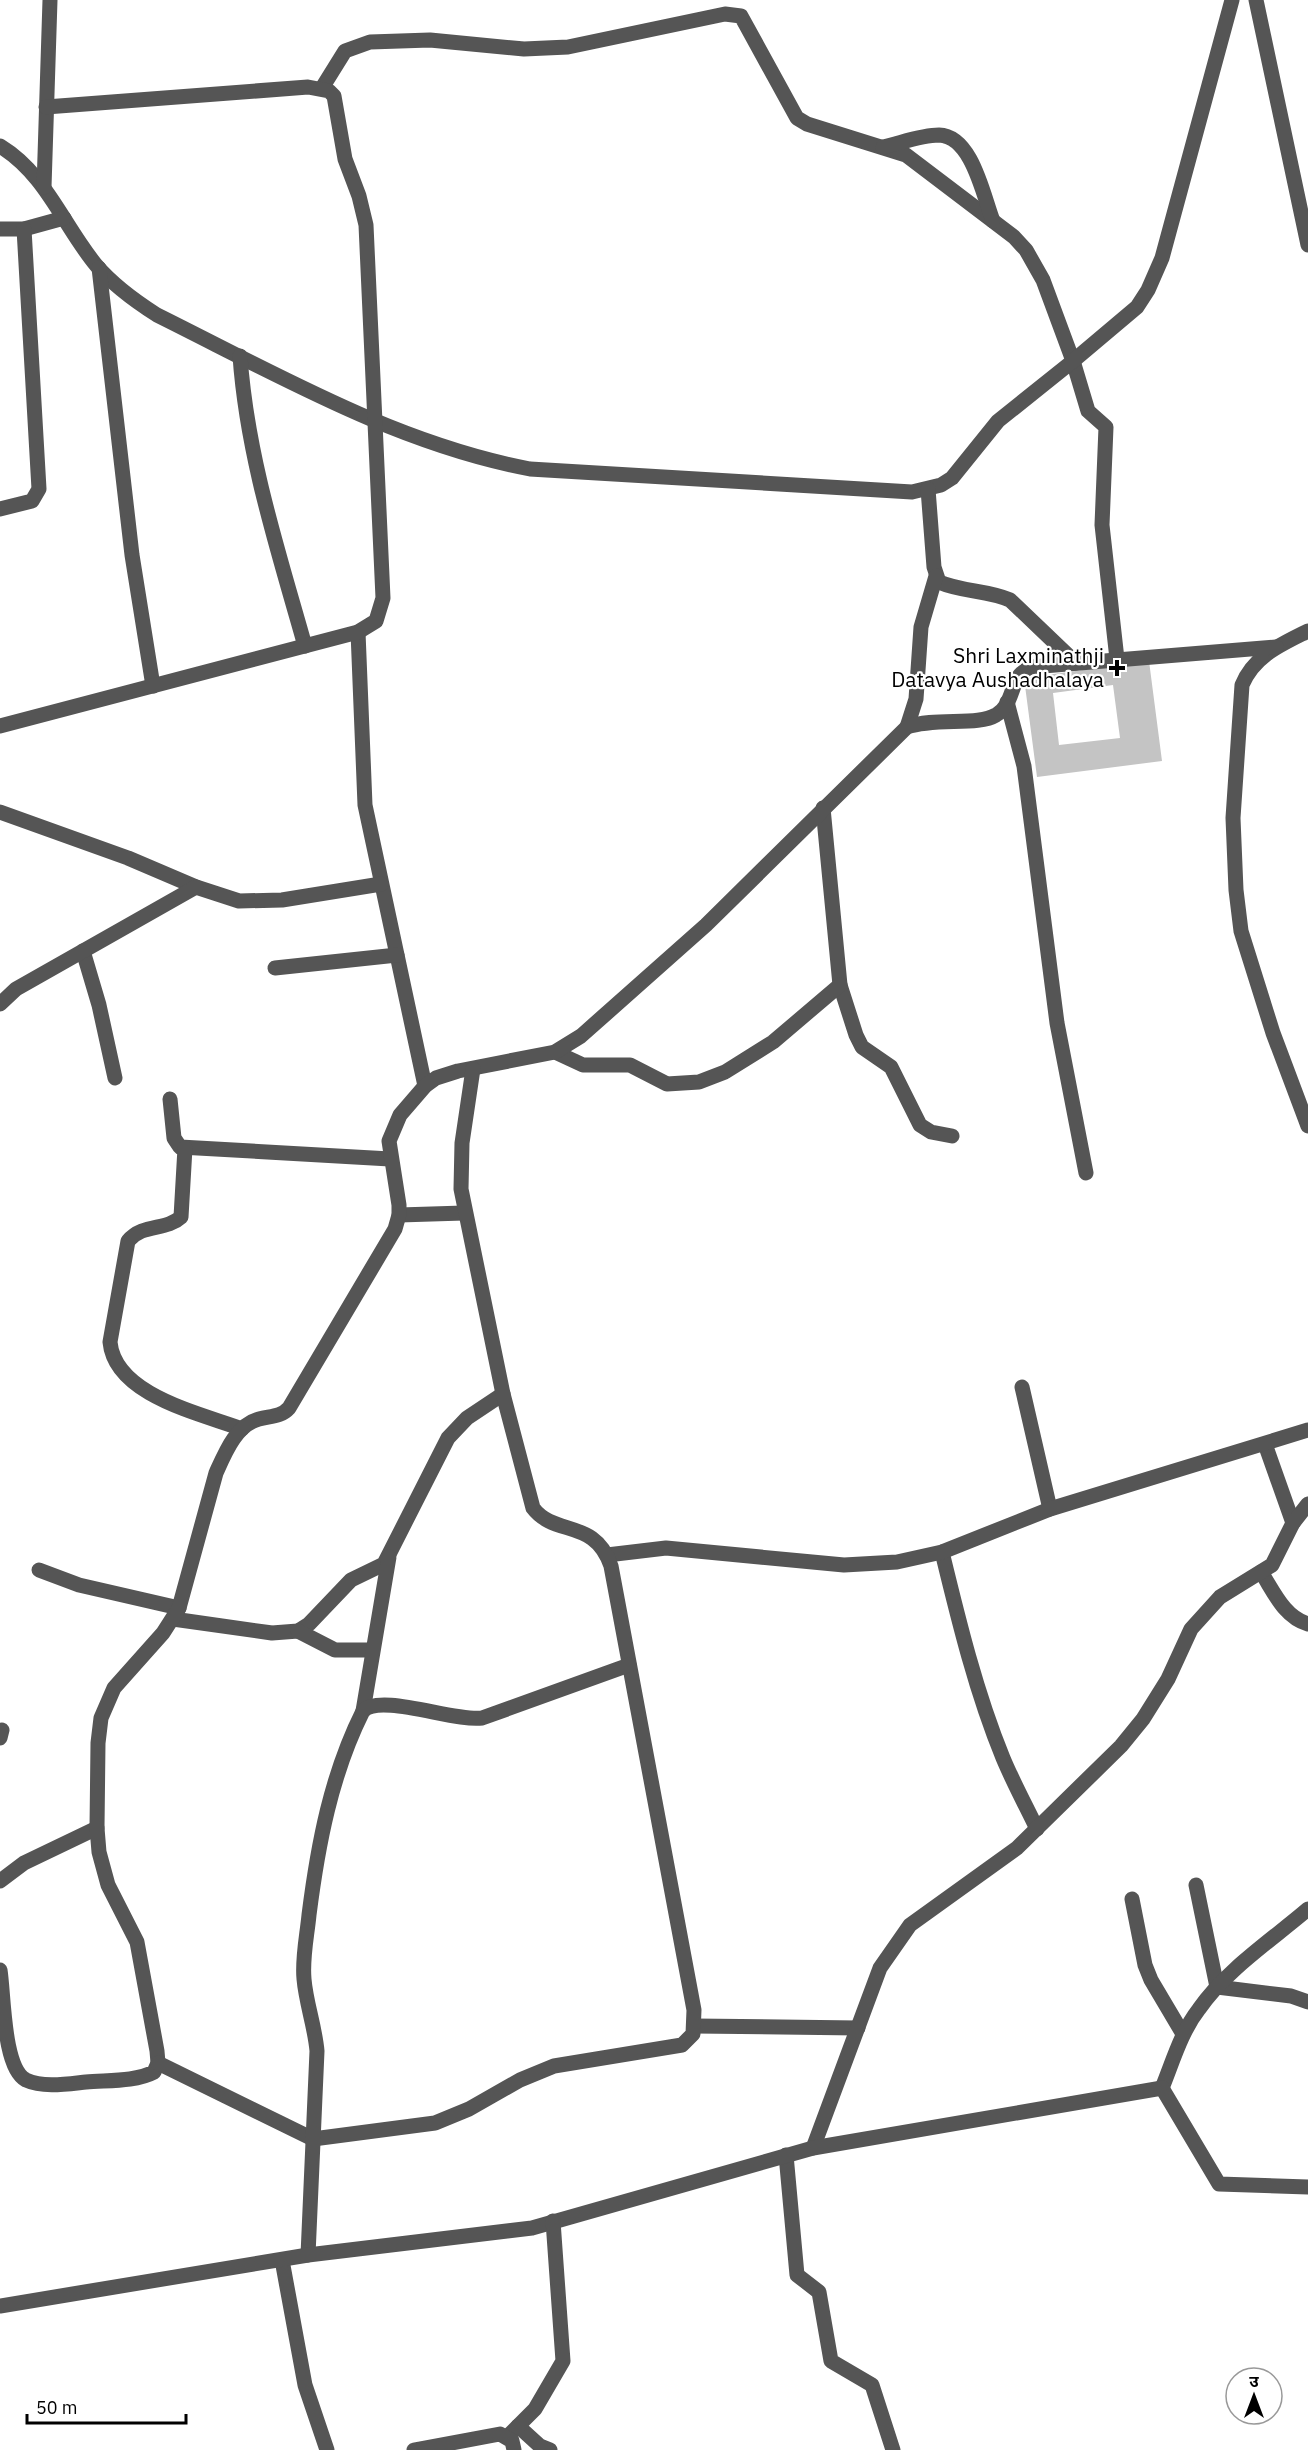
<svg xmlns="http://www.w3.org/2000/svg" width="1308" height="2450" viewBox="0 0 1308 2450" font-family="'IBM Plex Sans','Noto Sans Devanagari',sans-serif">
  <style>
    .building { fill: #c4c4c4; fill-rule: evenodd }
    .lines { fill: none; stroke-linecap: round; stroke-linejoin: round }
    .minor { stroke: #555; stroke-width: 15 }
    .poi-dot { fill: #000; stroke: #fff; stroke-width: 2 }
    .labels { text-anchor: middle; stroke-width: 4.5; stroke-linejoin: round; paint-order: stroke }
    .poi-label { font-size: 21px; fill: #000; stroke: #fff; text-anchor: end }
  </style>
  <rect width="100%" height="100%" fill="#fff"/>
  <path class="building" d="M1149 661 1162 761 1037 777 1024 678ZM1113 685 1120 738 1059 745 1053 693Z"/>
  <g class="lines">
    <g class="minor">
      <polyline points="1256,0 1308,245"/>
      <polyline points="322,88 345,51 370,42 430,40 524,49 568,47 725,14 741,16 797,118 807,124 906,155 1014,237 1026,250 1043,280 1073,361 1088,411 1106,427 1102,525 1117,659"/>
      <path d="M0 146C46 174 63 225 96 265 113 285 135 301 157 315 278 375 397 444 530 469L912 492 941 485 952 478 998 421 1073 361 1137 307 1148 290 1162 258 1232 0"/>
      <path d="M883 147C901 143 921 135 939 135 972 136 983 195 993 221"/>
      <polyline points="44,187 50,0"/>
      <polyline points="0,229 24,229 64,218"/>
      <polyline points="99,268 132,555 153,686"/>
      <path d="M240 356C247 456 278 550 305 646"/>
      <path d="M928 489 934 567 939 582C962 592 987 590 1010 600L1076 663"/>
      <polyline points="0,509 32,501 39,489 24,229"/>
      <path d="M1308 631C1280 645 1254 656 1242 685L1233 818 1236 890 1241 931 1273 1033 1308 1126"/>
      <polyline points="358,632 365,805 425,1086"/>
      <polyline points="1007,702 1024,766 1057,1023 1086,1173"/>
      <polyline points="0,726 358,632 376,621 383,598 366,225 359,196 345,159 334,96 329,91 308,87 46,107"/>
      <polyline points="907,727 916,699 921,627 936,576"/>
      <polyline points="823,808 840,985 856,1035 862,1047 891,1067 920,1125 931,1132 952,1136"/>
      <polyline points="0,812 128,858 196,887 239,901 282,900 381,884"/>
      <polyline points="83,951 99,1005 115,1078"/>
      <polyline points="275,968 397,955"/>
      <polyline points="0,1004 16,989 196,887"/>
      <polyline points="555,1052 583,1065 630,1065 667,1084 699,1082 725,1072 773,1042 840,985"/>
      <polyline points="170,1099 174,1138 180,1147 390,1159"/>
      <path d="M185 1148 181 1217C166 1231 143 1223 128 1241L110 1342C115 1395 199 1413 242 1429"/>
      <polyline points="399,1215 464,1213"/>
      <polyline points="1022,1387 1050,1509"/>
      <polyline points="1265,1444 1293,1523"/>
      <path d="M942 1552C959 1622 976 1692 1003 1758 1013 1782 1026 1806 1037 1829"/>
      <polyline points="607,1555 666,1548 844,1565 897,1562 942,1552 1050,1509 1308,1430"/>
      <polyline points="39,1570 79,1585 179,1608"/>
      <path d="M1261 1572C1274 1592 1284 1617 1308 1624"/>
      <polyline points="173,1619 272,1633 298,1631 309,1624 351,1580 384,1564 448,1438 467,1418 503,1394"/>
      <polyline points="298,1631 335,1650 372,1650"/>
      <polyline points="363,1711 389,1557"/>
      <polyline points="0,1738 2,1730"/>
      <polyline points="0,1881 24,1863 97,1828"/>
      <polyline points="1196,1885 1217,1987 1291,1996 1308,2002"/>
      <polyline points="1132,1899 1145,1965 1151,1980 1183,2034"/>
      <path d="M0 1970C4 1995 3 2068 26 2080 43 2088 67 2084 86 2082 107 2080 135 2082 154 2072L158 2063 157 2051 137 1942 108 1885 99 1852 97 1828 98 1743 101 1718 114 1688 163 1633 179 1608 216 1473C225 1453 236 1425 259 1419 270 1416 281 1417 289 1408L395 1229 399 1215V1205L389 1141 400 1115 425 1086 436 1078 458 1071 555 1052 581 1036 706 925 907 727C935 717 978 726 996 715 1016 704 1008 676 1031 667L1276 647"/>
      <polyline points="694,2026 858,2028"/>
      <path d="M158 2063 313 2139 435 2123 469 2109 520 2080 554 2066 682 2045 693 2034 694 2010 611 1566C595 1518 555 1537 533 1508L503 1394 461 1189 462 1143 473 1069"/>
      <path d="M1162 2088C1173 2061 1181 2032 1199 2009 1225 1971 1273 1939 1308 1909"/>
      <polyline points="813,2148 880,1968 910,1925 1017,1848 1121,1746 1143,1719 1168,1679 1191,1629 1220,1597 1272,1565 1293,1523 1308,1504"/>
      <polyline points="786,2155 797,2275 819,2292 831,2361 872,2385 893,2450"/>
      <path d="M308 2255 317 2051C315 2027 306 2003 304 1979 302 1958 307 1936 309 1915 318 1844 331 1775 363 1711 380 1693 455 1722 482 1718L629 1665"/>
      <polyline points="282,2260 305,2385 327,2450"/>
      <polyline points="0,2306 308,2255 532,2228 813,2148 1162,2088 1219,2184 1308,2187"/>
      <polyline points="518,2426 540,2446 550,2450"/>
      <polyline points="508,2436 535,2409 563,2361 553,2221"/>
      <polyline points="414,2450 500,2434 512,2441 514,2450"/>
    </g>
  </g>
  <path class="poi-dot" d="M1114 659h6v6h6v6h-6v6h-6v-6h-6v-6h6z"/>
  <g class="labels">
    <g class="poi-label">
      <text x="1104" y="663">Shri Laxminathji<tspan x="1104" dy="24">Datavya Aushadhalaya</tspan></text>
    </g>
  </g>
  <g transform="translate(1254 2396)"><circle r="28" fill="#ffffff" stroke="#999999" stroke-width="1.5"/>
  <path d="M0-4.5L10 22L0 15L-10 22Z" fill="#000000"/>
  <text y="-9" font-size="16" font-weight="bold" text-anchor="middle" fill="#000000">उ</text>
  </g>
  <path d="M27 2414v9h159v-9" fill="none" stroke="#000000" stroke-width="3"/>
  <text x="36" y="2414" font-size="18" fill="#000000" stroke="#ffffff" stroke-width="4.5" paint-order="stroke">50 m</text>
</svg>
